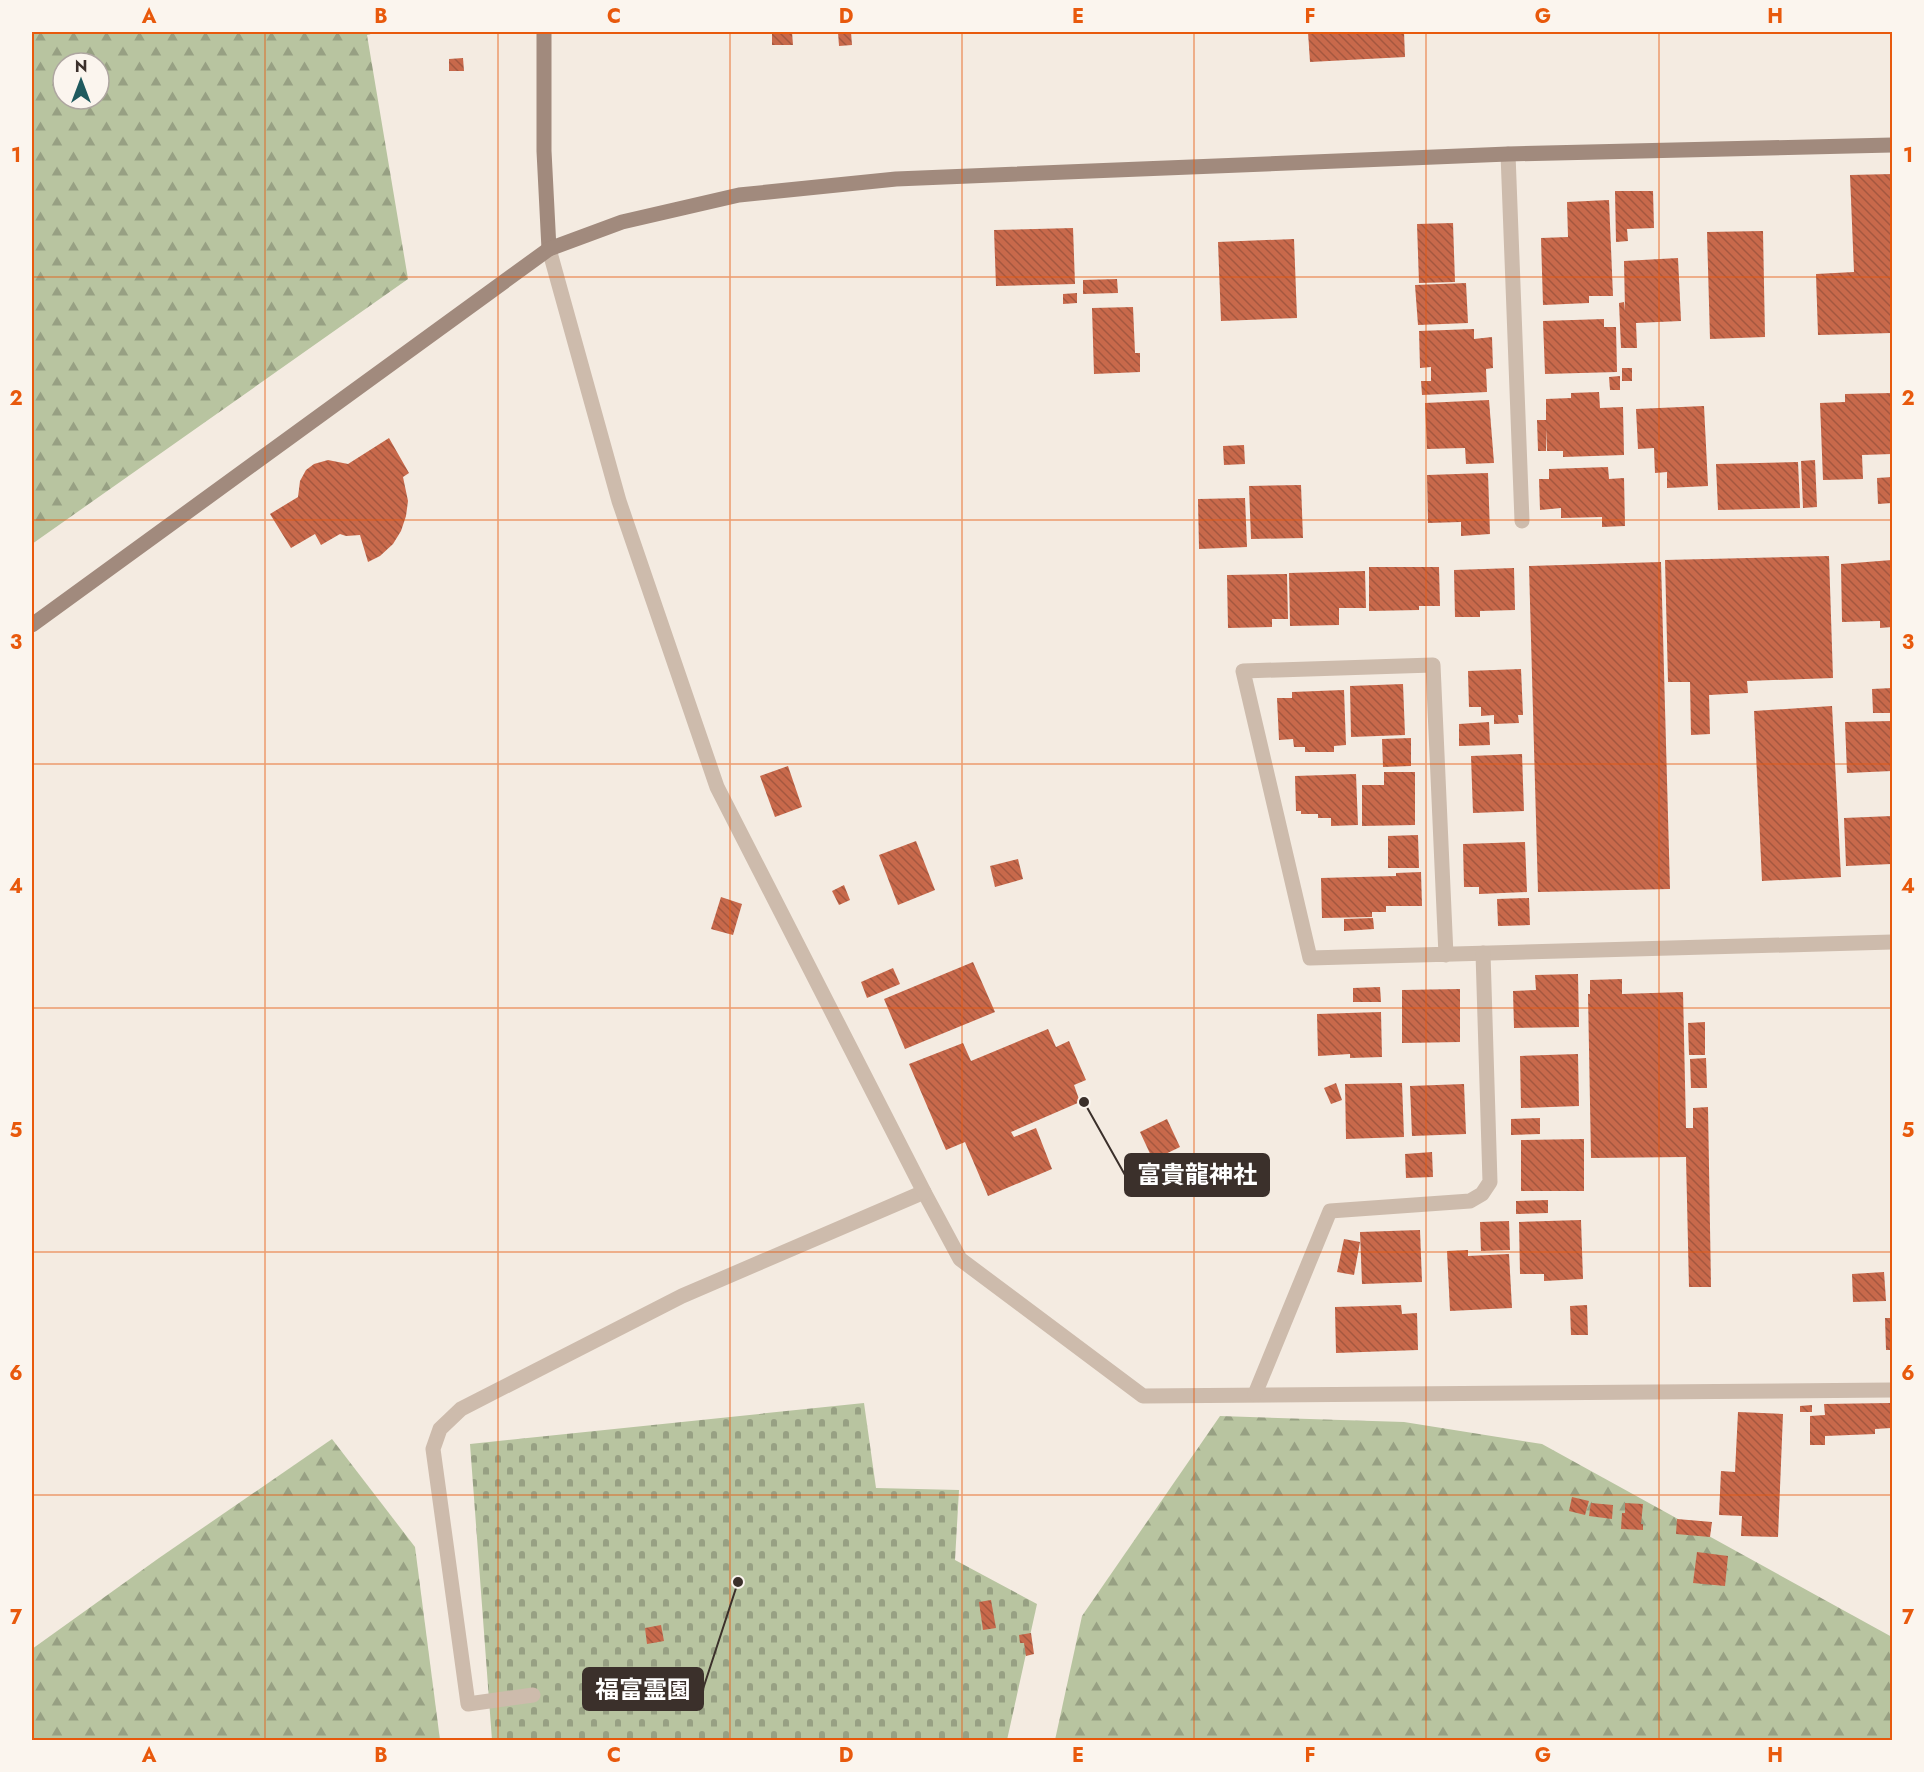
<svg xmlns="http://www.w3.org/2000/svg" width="1924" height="1772" viewBox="0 0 1924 1772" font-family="Jost,'Noto Sans JP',sans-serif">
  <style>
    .forest { fill: url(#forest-firs); fill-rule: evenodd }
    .cemetery { fill: url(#cemetery-stones) }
    .building { fill: url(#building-back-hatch) }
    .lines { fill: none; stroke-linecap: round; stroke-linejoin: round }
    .lane { stroke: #cdbbac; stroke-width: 15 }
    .street { stroke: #cdbbac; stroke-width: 15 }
    .secondary { stroke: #a18a7d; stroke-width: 15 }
    .grid { fill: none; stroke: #e8590c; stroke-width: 1.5; stroke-opacity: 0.55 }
    .leader { fill: none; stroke: #3b302b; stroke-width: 2 }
    .callout-dot { fill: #3b302b; stroke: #fbf5ee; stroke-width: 2 }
    .callout { fill: #3b302b; stroke: #3b302b; stroke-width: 2 }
    .callout-label { font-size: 24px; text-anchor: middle; font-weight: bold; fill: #fff }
    .neatline { fill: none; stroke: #e8590c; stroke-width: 2 }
    .grid-label { font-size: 20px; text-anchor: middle; font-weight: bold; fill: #e8590c }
  </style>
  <defs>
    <pattern id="forest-firs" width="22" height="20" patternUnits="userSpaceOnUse" patternTransform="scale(1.5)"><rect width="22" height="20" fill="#b8c4a0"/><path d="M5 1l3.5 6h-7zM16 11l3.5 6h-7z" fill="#97a083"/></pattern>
    <pattern id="cemetery-stones" width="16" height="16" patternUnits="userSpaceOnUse" patternTransform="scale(1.5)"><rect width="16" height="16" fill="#b8c4a0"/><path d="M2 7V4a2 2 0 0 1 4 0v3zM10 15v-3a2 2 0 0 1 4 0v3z" fill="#97a083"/></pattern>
    <pattern id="building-back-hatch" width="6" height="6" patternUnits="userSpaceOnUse" patternTransform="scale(1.5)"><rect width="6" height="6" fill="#c8694b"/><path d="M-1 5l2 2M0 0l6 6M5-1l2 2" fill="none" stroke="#a4573f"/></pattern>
  </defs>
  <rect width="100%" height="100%" fill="#f4ebe1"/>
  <g class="forest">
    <path d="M32 32H378L367 35 408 279 32 544ZM63 63H99V99H63Z"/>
    <polygon points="1220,1416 1404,1422 1542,1444 1892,1637 1892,1740 1055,1740 1082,1616"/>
    <polygon points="332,1439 415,1547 440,1740 32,1740 32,1649 159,1558"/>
  </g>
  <polygon class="cemetery" points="864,1403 876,1488 959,1490 955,1560 1037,1604 1007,1740 492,1740 470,1444"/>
  <g class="building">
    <polygon points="772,32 792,32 793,45 772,45"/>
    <polygon points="838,32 851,32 852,45 839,46"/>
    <polygon points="1308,32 1404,32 1405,57 1310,62"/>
    <polygon points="463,58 464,71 449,71 449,59"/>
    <polygon points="1892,174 1892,333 1818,335 1816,274 1854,272 1850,175"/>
    <polygon points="1615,191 1653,191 1654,228 1627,229 1628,241 1616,242"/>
    <polygon points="1609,200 1613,296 1589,296 1589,303 1543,305 1541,238 1568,237 1567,202"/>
    <polygon points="1453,223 1455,282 1419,283 1417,224"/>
    <polygon points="1073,228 1075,284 996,286 994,230"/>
    <polygon points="1763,231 1765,337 1710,339 1707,232"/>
    <polygon points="1294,239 1297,318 1221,321 1218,242"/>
    <polygon points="1678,258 1681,321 1636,323 1637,348 1621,348 1619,303 1624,302 1625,311 1624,261"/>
    <polygon points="1117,279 1118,293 1083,294 1083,280"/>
    <polygon points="1466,283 1468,323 1418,325 1415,285"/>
    <polygon points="1077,293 1077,303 1063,304 1063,294"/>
    <polygon points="1133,307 1135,353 1140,353 1140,372 1094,374 1092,308"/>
    <polygon points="1604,319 1604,327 1616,327 1617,372 1545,374 1543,321"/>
    <polygon points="1474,329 1474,339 1492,337 1493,368 1486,369 1487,392 1422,395 1421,381 1431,381 1431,367 1420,368 1419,331"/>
    <rect x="1622" y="368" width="10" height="13"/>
    <polygon points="1620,376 1620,390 1610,390 1609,377"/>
    <polygon points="1599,392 1600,408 1623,407 1624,455 1563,457 1563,451 1547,451 1546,428 1546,451 1538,451 1537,420 1546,420 1546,399 1571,398 1571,393"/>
    <polygon points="1892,393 1892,454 1862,455 1863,479 1823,480 1820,403 1845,402 1845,394"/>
    <polygon points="1489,400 1494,463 1466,464 1465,448 1427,449 1425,403"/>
    <polygon points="1704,406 1708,486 1667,488 1667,472 1655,473 1654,448 1638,449 1636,409"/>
    <polygon points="389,438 409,473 403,477 408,501 406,516 401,531 393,544 380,556 368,562 360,535 346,536 340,534 321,545 315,534 291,548 270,514 298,497 300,481 306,470 314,464 328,460 348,464"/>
    <polygon points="1244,445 1245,464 1224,465 1223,446"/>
    <polygon points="1815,460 1817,507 1803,508 1801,461"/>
    <polygon points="1798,462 1800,508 1718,510 1716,464"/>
    <polygon points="1608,467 1609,479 1624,478 1625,526 1602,527 1602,517 1561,518 1561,508 1540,510 1539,479 1549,479 1549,469"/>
    <polygon points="1488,473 1490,534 1461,536 1461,522 1428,523 1427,475"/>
    <polygon points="1892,477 1892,503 1878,504 1877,478"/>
    <polygon points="1301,485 1303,538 1251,539 1249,486"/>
    <polygon points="1245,498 1247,547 1199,549 1198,499"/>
    <polygon points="1829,556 1833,678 1747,681 1748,693 1709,695 1710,734 1691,735 1690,682 1668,682 1665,560"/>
    <polygon points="1892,560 1892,627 1880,628 1880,621 1842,622 1841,564"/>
    <polygon points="1661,562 1670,889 1538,892 1529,566"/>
    <polygon points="1369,567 1439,567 1440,606 1419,606 1419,610 1369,611"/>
    <polygon points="1514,568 1515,610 1480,611 1480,617 1455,617 1454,570"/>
    <polygon points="1365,571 1366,608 1339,608 1339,625 1290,626 1289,573"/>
    <polygon points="1287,574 1288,619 1272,619 1272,627 1228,628 1227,575"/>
    <polygon points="1521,669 1523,715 1518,715 1519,723 1494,724 1494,715 1481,716 1481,707 1469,707 1468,671"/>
    <polygon points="1403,684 1405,735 1351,737 1350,686"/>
    <polygon points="1892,688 1892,713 1873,713 1872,689"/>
    <polygon points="1344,690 1346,745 1334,746 1334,752 1305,752 1305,747 1294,747 1293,739 1279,740 1277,698 1292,698 1292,692"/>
    <polygon points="1832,706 1841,877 1762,881 1754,711"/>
    <polygon points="1892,721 1892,771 1847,773 1845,722"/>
    <polygon points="1489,722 1490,745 1459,746 1459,724"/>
    <polygon points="1411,738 1411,766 1383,767 1382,739"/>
    <polygon points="1522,754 1524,811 1473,813 1471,756"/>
    <polygon points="788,766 802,807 775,817 760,776"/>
    <polygon points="1384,772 1415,772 1415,825 1362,826 1362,785 1384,785"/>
    <polygon points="1356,774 1358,825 1331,826 1331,818 1318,818 1318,814 1301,814 1301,811 1296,811 1295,776"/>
    <polygon points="1892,816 1892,864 1846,866 1844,818"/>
    <polygon points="1418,835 1419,868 1388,868 1388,836"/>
    <polygon points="916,841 935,890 898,905 879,855"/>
    <polygon points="1525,842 1527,892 1479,894 1479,887 1464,887 1463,844"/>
    <polygon points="1018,859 1023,879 995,887 990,866"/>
    <polygon points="1421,872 1422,906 1386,906 1386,912 1372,912 1372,917 1322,918 1321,878 1396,876 1396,873"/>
    <polygon points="844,885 850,900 839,905 832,891"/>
    <polygon points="721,897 742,904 733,935 711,929"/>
    <polygon points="1529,898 1530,925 1498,926 1497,899"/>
    <polygon points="1373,918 1374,929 1344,931 1344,919"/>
    <polygon points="973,962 995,1012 905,1049 884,999"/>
    <polygon points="893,968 900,984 867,998 861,982"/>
    <polygon points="1578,974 1579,1027 1514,1028 1513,991 1536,990 1535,975"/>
    <polygon points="1622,979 1622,994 1683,992 1686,1128 1693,1128 1693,1108 1708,1107 1711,1287 1689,1287 1686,1157 1591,1158 1588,994 1590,994 1590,980"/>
    <polygon points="1380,987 1381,1002 1353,1002 1353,988"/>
    <polygon points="1460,989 1460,1042 1402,1043 1402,990"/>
    <polygon points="1381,1012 1382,1057 1350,1058 1350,1054 1318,1056 1317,1014"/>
    <polygon points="1705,1022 1705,1055 1689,1055 1688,1023"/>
    <polygon points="1048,1029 1056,1047 1069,1041 1086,1080 1074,1085 1080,1102 1011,1132 1014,1137 1036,1128 1052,1169 988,1196 965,1142 946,1150 909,1064 963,1043 971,1061"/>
    <polygon points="1578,1054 1579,1106 1521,1108 1520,1056"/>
    <polygon points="1706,1058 1707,1088 1691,1088 1690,1059"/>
    <polygon points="1336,1083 1342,1100 1331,1104 1324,1088"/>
    <polygon points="1402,1083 1404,1137 1346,1139 1345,1084"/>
    <polygon points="1464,1084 1466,1134 1412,1136 1410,1086"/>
    <polygon points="1540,1118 1540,1134 1511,1135 1511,1119"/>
    <polygon points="1167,1119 1180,1147 1153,1160 1140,1132"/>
    <polygon points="1584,1139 1584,1191 1521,1191 1521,1140"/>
    <polygon points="1432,1152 1433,1177 1406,1178 1405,1154"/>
    <polygon points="1548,1200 1548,1213 1516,1214 1516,1201"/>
    <polygon points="1581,1220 1583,1279 1544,1281 1544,1274 1520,1274 1519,1222"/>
    <polygon points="1509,1221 1510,1250 1481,1251 1480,1222"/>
    <polygon points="1420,1230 1422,1282 1362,1284 1360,1232"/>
    <polygon points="1344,1239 1360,1242 1354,1275 1337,1272"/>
    <polygon points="1468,1250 1468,1256 1509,1254 1512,1308 1450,1311 1447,1251"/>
    <polygon points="1884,1272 1886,1301 1853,1302 1852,1274"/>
    <polygon points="1401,1305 1402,1314 1417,1313 1418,1350 1336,1353 1335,1307"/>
    <polygon points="1587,1305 1588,1335 1571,1335 1570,1306"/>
    <polygon points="1885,1318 1892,1318 1892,1350 1886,1350"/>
    <polygon points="1890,1403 1891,1428 1875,1429 1875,1434 1825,1436 1825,1445 1810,1445 1810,1416 1825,1415 1824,1404"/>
    <polygon points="1812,1405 1812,1412 1800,1412 1800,1406"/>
    <polygon points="1738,1412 1783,1414 1778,1537 1741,1536 1742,1516 1719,1515 1721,1471 1735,1472"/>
    <polygon points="1572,1497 1589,1501 1585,1515 1569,1511"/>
    <polygon points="1591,1503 1613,1505 1612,1519 1589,1516"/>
    <polygon points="1625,1503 1643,1504 1641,1524 1643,1524 1643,1530 1621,1529 1622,1513 1625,1513"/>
    <polygon points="1677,1519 1712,1522 1710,1537 1676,1534"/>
    <polygon points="1697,1552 1728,1556 1725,1586 1693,1583"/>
    <polygon points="991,1600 996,1628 983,1630 979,1602"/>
    <polygon points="661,1625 664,1641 647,1644 645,1628"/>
    <polygon points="1031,1633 1034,1654 1026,1656 1024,1643 1020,1643 1019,1635"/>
  </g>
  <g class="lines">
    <polyline class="lane" points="533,1695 468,1704 433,1449 440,1429 461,1409 682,1296 924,1192 960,1259 1143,1396 1892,1390"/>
    <g class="street">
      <polyline points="1508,154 1522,521"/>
      <polyline points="549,249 619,501 717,787 924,1192"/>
      <polyline points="1446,955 1433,665 1243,671 1310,958 1892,942"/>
      <polyline points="1255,1394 1330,1211 1470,1201 1482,1194 1490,1182 1483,953"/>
    </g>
    <g class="secondary">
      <polyline points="544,32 544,151 549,249"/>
      <polyline points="32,625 549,249 622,222 739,195 896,179 1508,154 1892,145"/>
    </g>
  </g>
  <path class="grid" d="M265 32V1740M498 32V1740M730 32V1740M962 32V1740M1194 32V1740M1426 32V1740M1659 32V1740M32 277H1892M32 520H1892M32 764H1892M32 1008H1892M32 1252H1892M32 1495H1892"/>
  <path class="leader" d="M1084 1102L1125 1175M738 1582L703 1689"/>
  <g class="callout-dot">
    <circle cx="1084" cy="1102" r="6"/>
    <circle cx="738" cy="1582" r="6"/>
  </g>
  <g class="callout">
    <rect x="1125" y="1154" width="144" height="42" rx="6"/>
    <rect x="583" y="1668" width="120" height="42" rx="6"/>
  </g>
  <g class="callout-label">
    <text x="1197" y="1183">富貴龍神社</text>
    <text x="643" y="1698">福富霊園</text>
  </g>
  <rect width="1924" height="1772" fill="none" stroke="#fbf5ee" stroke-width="66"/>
  <g transform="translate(81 81)"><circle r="28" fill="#fbf5ee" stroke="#aea6a0" stroke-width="1.5"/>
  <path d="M0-4.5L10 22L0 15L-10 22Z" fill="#1f5a5e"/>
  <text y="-9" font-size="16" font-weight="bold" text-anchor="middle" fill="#3b302b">N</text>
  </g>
  <rect x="33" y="33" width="1858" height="1706" class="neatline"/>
  <g class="grid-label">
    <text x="149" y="23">A</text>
    <text x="381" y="23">B</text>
    <text x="614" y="23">C</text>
    <text x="846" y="23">D</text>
    <text x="1078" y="23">E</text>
    <text x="1310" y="23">F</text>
    <text x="1543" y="23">G</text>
    <text x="1775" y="23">H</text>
    <text x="16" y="162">1</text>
    <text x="1908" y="162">1</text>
    <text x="16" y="405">2</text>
    <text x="1908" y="405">2</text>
    <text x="16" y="649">3</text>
    <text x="1908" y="649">3</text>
    <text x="16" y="893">4</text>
    <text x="1908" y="893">4</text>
    <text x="16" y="1137">5</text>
    <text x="1908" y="1137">5</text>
    <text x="16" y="1380">6</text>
    <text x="1908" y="1380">6</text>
    <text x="16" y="1624">7</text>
    <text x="1908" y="1624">7</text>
    <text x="149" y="1762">A</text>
    <text x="381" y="1762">B</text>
    <text x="614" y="1762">C</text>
    <text x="846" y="1762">D</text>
    <text x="1078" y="1762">E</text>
    <text x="1310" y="1762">F</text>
    <text x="1543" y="1762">G</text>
    <text x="1775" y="1762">H</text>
  </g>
</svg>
